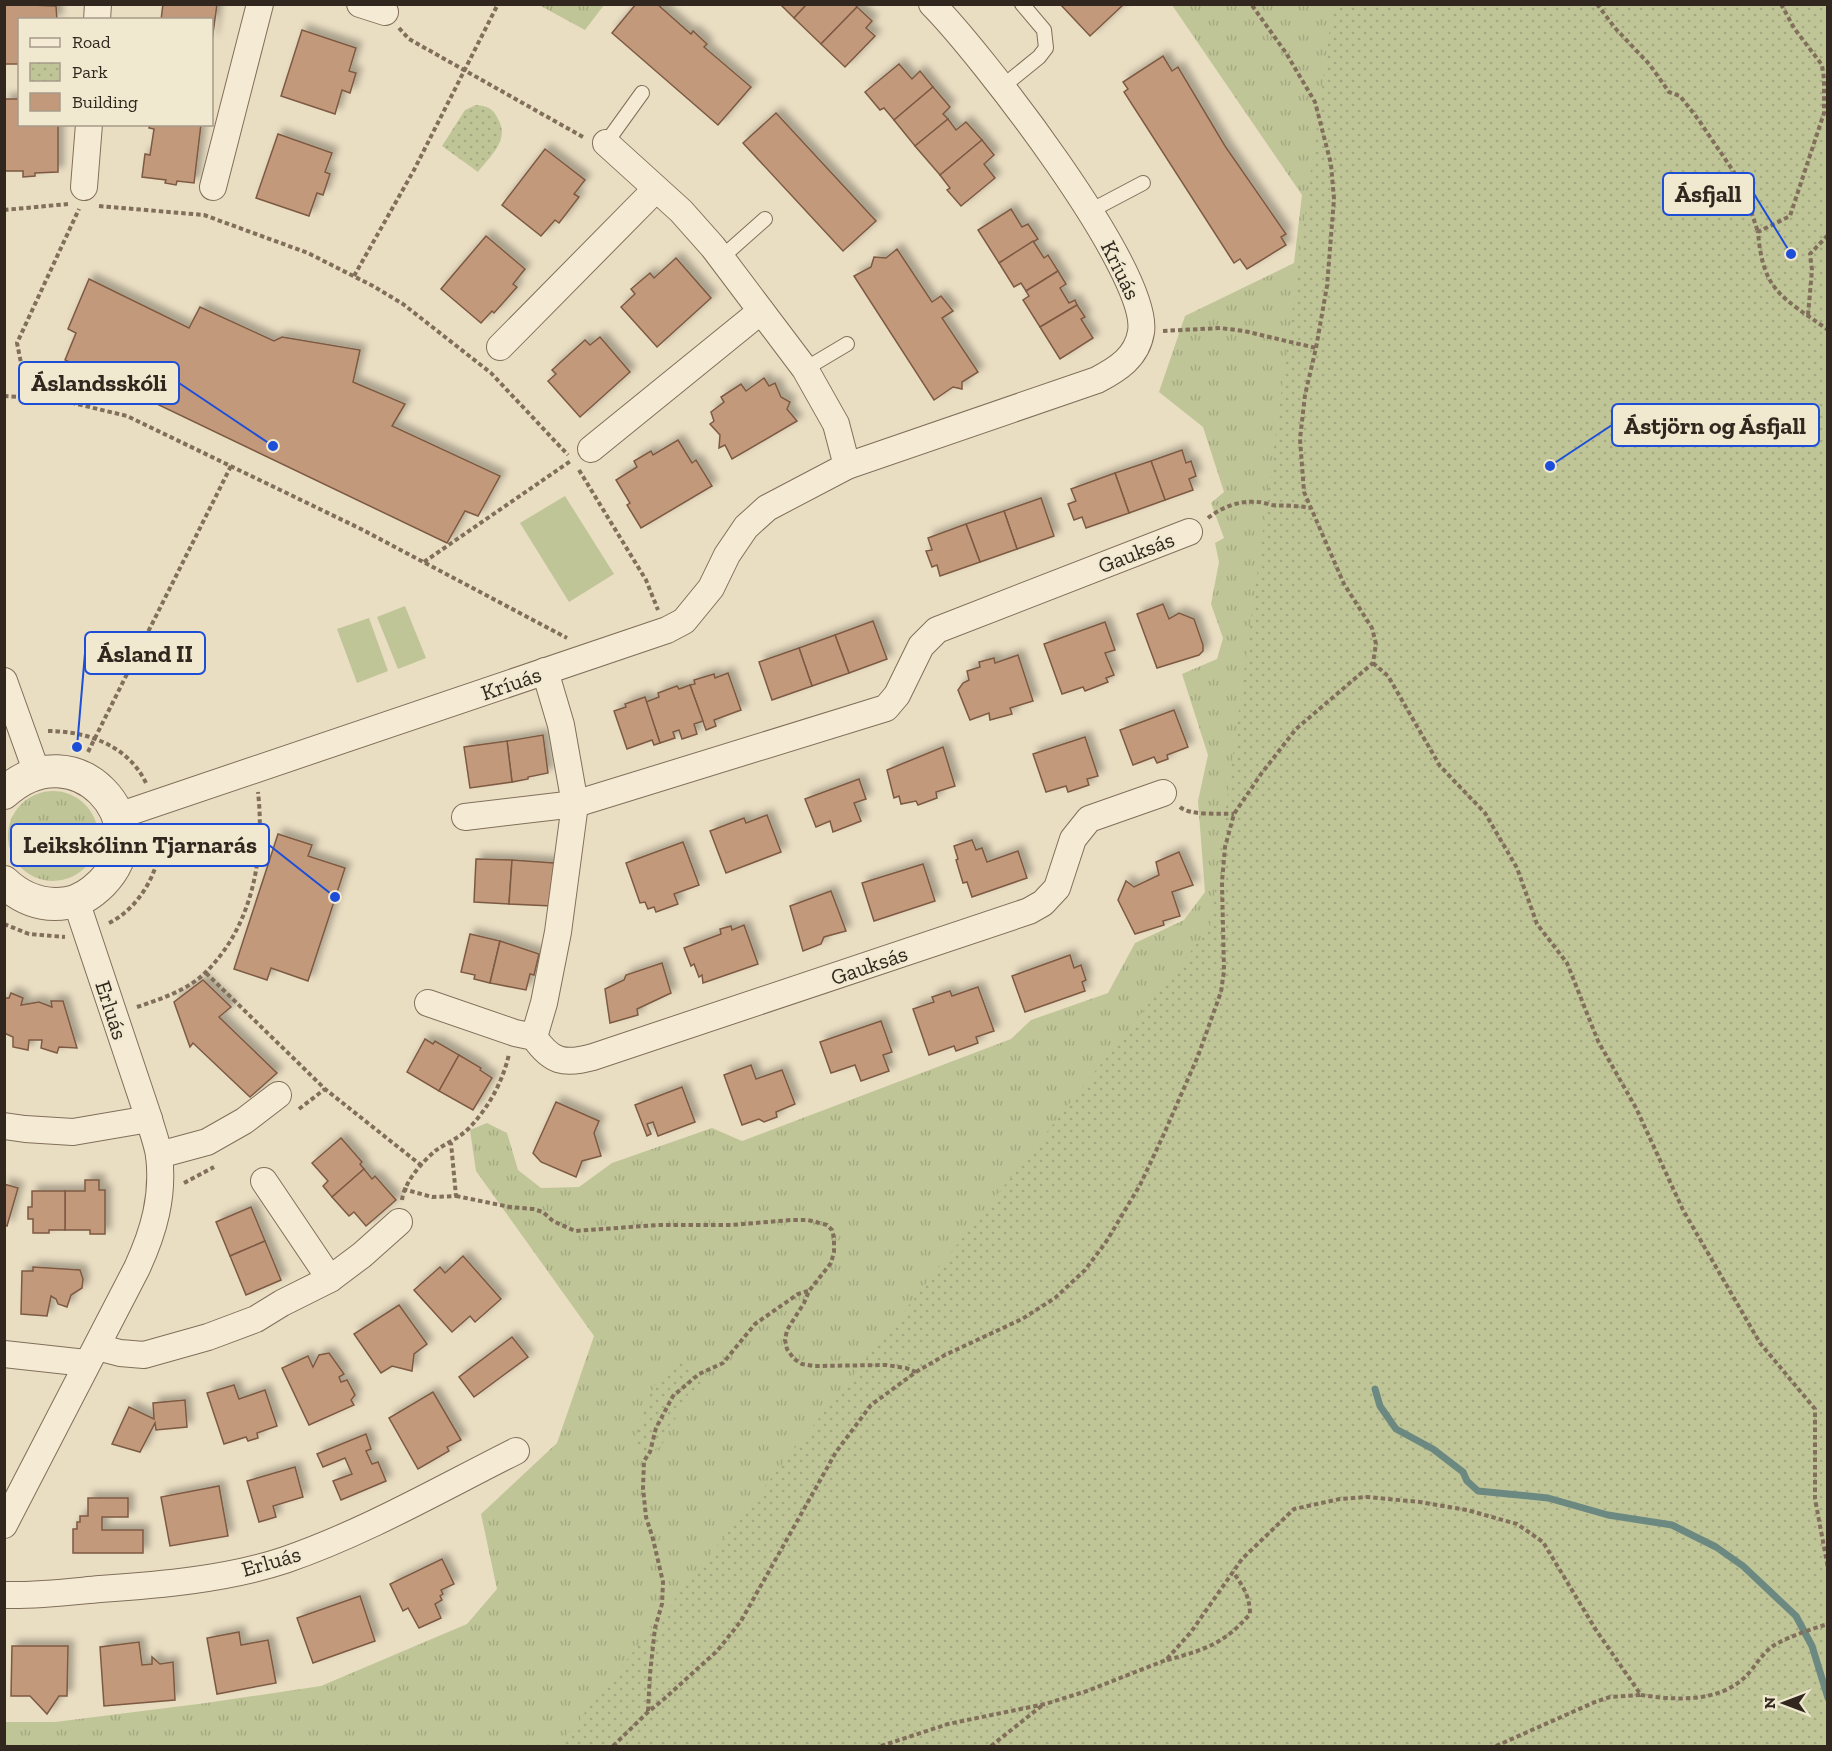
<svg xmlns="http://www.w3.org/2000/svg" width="1832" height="1751" viewBox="0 0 1832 1751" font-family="'Zilla Slab',serif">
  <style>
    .grass { fill: url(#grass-tufts) }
    .park { fill: url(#park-dots) }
    .garden { fill: #c0c597 }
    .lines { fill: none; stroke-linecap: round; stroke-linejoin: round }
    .stream { stroke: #6c8981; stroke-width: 7 }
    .building { fill: #c3997b; stroke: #7d5a43; stroke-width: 1.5; filter: url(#shadow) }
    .service-casing { stroke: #816f5b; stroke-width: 16 }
    .minor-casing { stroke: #816f5b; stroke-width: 28 }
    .tertiary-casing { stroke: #816f5b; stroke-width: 34 }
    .path { stroke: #816f5b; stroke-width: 4; stroke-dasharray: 4.5 3; stroke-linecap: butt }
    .service { stroke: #f5ebd4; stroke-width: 14 }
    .minor { stroke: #f5ebd4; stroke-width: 26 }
    .tertiary { stroke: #f5ebd4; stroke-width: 32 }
    .labels { text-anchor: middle; stroke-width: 4.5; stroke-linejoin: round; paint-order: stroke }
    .street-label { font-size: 22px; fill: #32271e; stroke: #f1e8d0 }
    .leader { fill: none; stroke: #1d4ed8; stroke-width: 2 }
    .callout-dot { fill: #1d4ed8; stroke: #f1e8d0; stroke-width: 2 }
    .callout { fill: #f1e8d0; stroke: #1d4ed8; stroke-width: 2 }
    .callout-label { font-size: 24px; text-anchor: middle; font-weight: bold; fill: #32271e }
  </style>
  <defs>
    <pattern id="grass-tufts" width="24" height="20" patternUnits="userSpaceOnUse" patternTransform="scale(1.5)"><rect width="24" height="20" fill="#c0c597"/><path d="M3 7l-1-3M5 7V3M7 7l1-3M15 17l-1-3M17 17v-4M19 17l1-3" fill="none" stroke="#a5a982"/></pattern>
    <pattern id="park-dots" width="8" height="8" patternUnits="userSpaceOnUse" patternTransform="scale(1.5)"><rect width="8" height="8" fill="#c0c597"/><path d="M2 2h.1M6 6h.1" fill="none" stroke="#a5a982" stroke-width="1.8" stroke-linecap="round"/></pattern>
    <filter id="shadow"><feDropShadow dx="5.5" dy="-5.5" stdDeviation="3" flood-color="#0004"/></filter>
  </defs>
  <rect width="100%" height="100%" fill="#e9ddc2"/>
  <g class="grass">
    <polygon points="539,5 604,5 585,30"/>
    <polygon points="1172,5 1827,5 1828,1223 896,1746 5,1746 4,1722 55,1722 206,1703 321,1686 467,1624 497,1589 481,1514 557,1443 594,1336 476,1171 470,1130 487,1123 507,1133 518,1170 541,1188 579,1187 612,1163 712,1128 742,1141 1011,1039 1031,1020 1108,993 1135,943 1184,920 1205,892 1198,801 1208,755 1182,674 1217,659 1223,638 1211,604 1219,562 1215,543 1224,538 1211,503 1224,492 1203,427 1159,392 1185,316 1294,263 1302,195"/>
    <circle cx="53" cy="836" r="45"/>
  </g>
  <g class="park">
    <polygon points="1333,5 1827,5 1827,1746 558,1746 1210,927"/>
    <path d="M476 105C487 106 493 108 498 119 510 140 491 155 478 172L442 146 465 110Z"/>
    <path d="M684 1362C697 1365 706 1380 699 1392L686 1396 676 1418 669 1426 665 1440 660 1447 650 1452 640 1450C628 1435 655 1376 671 1366 675 1364 680 1363 684 1362Z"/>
  </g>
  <g class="garden">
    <polygon points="565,496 614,574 569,602 520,523"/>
    <polygon points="405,606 426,658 398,669 377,617"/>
    <polygon points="369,618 388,671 357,683 337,629"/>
  </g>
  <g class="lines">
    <polyline class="stream" points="1375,1389 1380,1406 1396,1429 1433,1449 1463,1472 1467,1481 1478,1491 1548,1498 1608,1515 1672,1525 1716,1547 1743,1566 1796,1616 1812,1646 1828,1698"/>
  </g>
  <g class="building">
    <polygon points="4,4 56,6 57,20 20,20 20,64 5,64"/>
    <polygon points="163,4 217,4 212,41 212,20 161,20"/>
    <polygon points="636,4 657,4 691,34 693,31 707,44 704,47 751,87 718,125 612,33"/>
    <polygon points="780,4 807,4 794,18"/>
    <polygon points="807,4 855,4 857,7 821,44 794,18"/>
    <polygon points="1060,4 1124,4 1090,36"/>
    <polygon points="857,7 872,21 866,28 875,36 845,67 821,44"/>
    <polygon points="302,30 356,48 349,71 356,73 350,93 342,90 335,114 281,96"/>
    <polygon points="1163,56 1172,71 1178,67 1225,146 1286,234 1281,237 1286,245 1247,269 1240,259 1234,263 1124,92 1128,89 1123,82"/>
    <polygon points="899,64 912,79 920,71 933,87 894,120 884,108 880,110 865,92"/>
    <polygon points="933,87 950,107 943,114 948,119 915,146 894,120"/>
    <polygon points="5,99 20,99 20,124 58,124 58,172 35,173 35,176 23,177 23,171 5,171"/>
    <polygon points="776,113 876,221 843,251 743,143"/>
    <polygon points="948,119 956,130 966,122 982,140 940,175 915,146"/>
    <polygon points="150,124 201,124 194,183 177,181 176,185 165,183 166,180 142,177 145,154 150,155 154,129 149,128"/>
    <polygon points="278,134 332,153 325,172 330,174 323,195 317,193 309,216 256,198"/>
    <polygon points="982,140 994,155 984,164 995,178 961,206 947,190 950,188 940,175"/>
    <polygon points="545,149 585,180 574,194 579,197 559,223 555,220 541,236 502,205"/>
    <polygon points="1011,209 1022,227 1028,224 1038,239 999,263 978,230"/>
    <polygon points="486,236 525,269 513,284 517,287 494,313 492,311 481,323 441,289"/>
    <polygon points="1033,241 1044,258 1048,255 1058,271 1026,291 1021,283 1014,287 999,263"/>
    <polygon points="897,249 932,302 941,296 953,311 942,318 978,372 962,382 962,389 953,387 934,400 854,276 871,267 874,257 886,258"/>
    <polygon points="676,258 711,298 657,347 621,307 635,294 631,289 650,273 654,278"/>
    <polygon points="1058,271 1066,284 1060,288 1069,303 1075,300 1077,305 1040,327 1023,300 1029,296 1026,291"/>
    <polygon points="89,279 189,328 200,307 274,341 282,337 360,350 353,382 405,404 392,426 500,476 478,516 465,511 447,543 65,360 76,333 68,329"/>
    <polygon points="1077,305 1085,317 1081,319 1093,338 1060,359 1040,327"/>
    <polygon points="600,337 630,372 580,417 548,381 556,374 552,370 585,340 590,345"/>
    <polygon points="764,378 769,386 775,383 781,397 790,402 787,409 797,421 732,459 725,445 719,448 720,435 710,424 714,421 711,412 724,402 721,397 741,384 746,391"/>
    <polygon points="678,440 692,463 696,460 712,486 641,528 627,505 630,503 616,480 637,467 634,461 651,451 653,455"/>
    <polygon points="1182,450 1186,463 1191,461 1196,476 1189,479 1193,490 1165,500 1151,461"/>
    <polygon points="1151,461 1165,500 1129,513 1115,473"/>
    <polygon points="1115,473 1129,513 1086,528 1082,517 1074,520 1068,504 1076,501 1071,489"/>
    <polygon points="1041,498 1054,536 1017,549 1004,511"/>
    <polygon points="1004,511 1017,549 980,562 966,524"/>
    <polygon points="966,524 980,562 940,576 937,565 932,567 926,551 932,550 928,538"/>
    <polygon points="1163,604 1169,619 1179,613 1194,619 1203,645 1203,651 1199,655 1157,668 1137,614"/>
    <polygon points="873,621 887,659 849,673 835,635"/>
    <polygon points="1105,622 1115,650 1105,653 1114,675 1106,678 1108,682 1085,691 1083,687 1062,694 1044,644"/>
    <polygon points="835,635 849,673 812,686 799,648"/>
    <polygon points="799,648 812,686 772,700 759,662"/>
    <polygon points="1018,655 1033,701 1010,708 1012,714 990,720 989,713 970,720 958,690 963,683 969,680 967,671 980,667 979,662 994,658 995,663"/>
    <polygon points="728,673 741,710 714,720 716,726 706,730 690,685 695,684 694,680 714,674 715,678"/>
    <polygon points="690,685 703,721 694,724 697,734 682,739 679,730 673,732 675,738 660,743 646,702 659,697 658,693 677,686 679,689"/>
    <polygon points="645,697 660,743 654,745 652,740 627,749 614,711 626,707 625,704"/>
    <polygon points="1174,710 1188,747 1167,755 1168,759 1157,763 1154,757 1133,765 1120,730"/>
    <polygon points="543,735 548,773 528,777 528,779 512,782 507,741"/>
    <polygon points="1085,737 1098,776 1087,779 1089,785 1068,792 1066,786 1046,792 1033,754"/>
    <polygon points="507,741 512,782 470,788 464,747"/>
    <polygon points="943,747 955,786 936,792 937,798 918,805 916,801 901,804 899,796 894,798 887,770"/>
    <polygon points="859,779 866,799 854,803 861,821 833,832 830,821 816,827 805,799"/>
    <polygon points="767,815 781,852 726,873 710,831 744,818 746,823"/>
    <polygon points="278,834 312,845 308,856 345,868 308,981 271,968 267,980 234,969"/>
    <polygon points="972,840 976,850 982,848 987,862 1018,851 1027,878 972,897 967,882 963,883 956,860 958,859 954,846"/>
    <polygon points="683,842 699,885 674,894 678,904 656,912 654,907 648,909 645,902 640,903 626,863"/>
    <polygon points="1179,852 1193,885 1172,892 1180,916 1163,921 1164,925 1135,934 1118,900 1126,881 1134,887 1159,875 1156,862"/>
    <polygon points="476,859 512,860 509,904 474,902"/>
    <polygon points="512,860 554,863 552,906 509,904"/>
    <polygon points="923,864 935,901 874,921 862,883"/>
    <polygon points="831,891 846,931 824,937 821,944 803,951 790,906"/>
    <polygon points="744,925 758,964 703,983 702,975 699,977 694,964 691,966 684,948 721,934 720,929 731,926 732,930"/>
    <polygon points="470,934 500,941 490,983 474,979 475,975 461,972"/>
    <polygon points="500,941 539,954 534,975 530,974 526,990 490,983"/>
    <polygon points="1070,955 1074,968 1081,965 1086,980 1082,982 1085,991 1025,1012 1012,976"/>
    <polygon points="662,963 671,993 637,1009 638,1015 610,1023 605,989 624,980 626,975"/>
    <polygon points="203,980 231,1007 219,1017 277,1073 250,1097 193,1043 190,1047 174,1002"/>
    <polygon points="978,987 994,1031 976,1037 978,1043 956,1051 954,1046 929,1055 913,1009 934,1002 932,997 950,991 952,996"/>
    <polygon points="11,993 23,998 21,1005 39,1002 52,1007 51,1001 63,1001 77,1048 59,1047 57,1053 41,1048 42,1040 29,1040 28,1050 13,1047 13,1037 4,1033 4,998 9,998"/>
    <polygon points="881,1021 892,1052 883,1055 889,1071 861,1081 855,1065 831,1073 820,1042"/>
    <polygon points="425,1039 433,1044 435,1041 459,1055 439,1091 407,1072"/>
    <polygon points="459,1055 481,1068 480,1070 492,1078 473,1110 439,1091"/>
    <polygon points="751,1065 756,1079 782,1070 795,1104 776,1112 777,1117 764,1122 759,1119 742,1125 724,1075"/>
    <polygon points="682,1087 695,1122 658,1136 653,1122 647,1124 651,1134 647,1136 635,1105"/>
    <polygon points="556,1102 599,1121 594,1133 601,1156 582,1161 576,1177 541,1162 533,1153"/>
    <polygon points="341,1138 362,1162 360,1164 364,1169 332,1197 323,1186 328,1181 312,1163"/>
    <polygon points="364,1169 372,1179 375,1176 396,1200 366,1226 354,1212 349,1216 332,1197"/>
    <polygon points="85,1180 99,1180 99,1190 105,1190 105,1234 90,1234 90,1230 65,1230 65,1191 85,1191"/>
    <polygon points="4,1184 18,1188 7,1226 4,1225"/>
    <polygon points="32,1191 65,1191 65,1230 49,1230 49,1233 33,1233 33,1219 28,1219 28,1207 32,1207"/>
    <polygon points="251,1207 265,1241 230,1256 216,1222"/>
    <polygon points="265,1241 281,1280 246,1295 230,1256"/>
    <polygon points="463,1256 501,1299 475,1322 470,1316 452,1332 414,1290 440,1267 445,1273"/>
    <polygon points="33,1267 80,1270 83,1279 82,1288 71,1295 67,1307 58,1304 56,1299 51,1296 47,1316 21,1314 22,1271 33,1271"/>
    <polygon points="399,1305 427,1344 414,1354 412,1371 392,1366 381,1373 354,1334"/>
    <polygon points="512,1337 528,1357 474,1397 459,1377"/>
    <polygon points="329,1353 344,1374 339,1377 341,1382 347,1380 355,1395 351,1400 354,1405 309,1425 282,1368 308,1356 313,1367 319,1355"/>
    <polygon points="234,1385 239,1399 265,1390 277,1426 257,1433 258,1438 248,1441 246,1437 224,1444 207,1393"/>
    <polygon points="433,1392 461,1440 447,1447 449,1451 418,1469 389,1418"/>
    <polygon points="185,1400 187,1427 156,1430 155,1423 140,1452 112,1444 129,1407 154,1419 153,1403"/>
    <polygon points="366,1434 371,1449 366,1451 372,1464 378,1462 386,1481 341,1500 333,1481 352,1474 345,1458 323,1467 317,1454"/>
    <polygon points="295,1467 303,1497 273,1506 276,1517 259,1522 247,1481"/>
    <polygon points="219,1486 228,1536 170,1546 161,1497"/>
    <polygon points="88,1498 128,1498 128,1517 102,1517 102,1530 143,1530 143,1553 73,1553 73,1529 77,1529 77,1522 80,1522 80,1516 88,1516"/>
    <polygon points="442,1559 454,1584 441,1590 443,1594 440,1596 442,1600 435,1604 441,1618 419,1628 408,1608 403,1611 390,1584"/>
    <polygon points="360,1596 375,1641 313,1663 297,1618"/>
    <polygon points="239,1632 241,1645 268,1640 276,1683 217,1694 207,1638"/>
    <polygon points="139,1642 142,1665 152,1664 152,1657 160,1664 173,1662 175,1700 104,1706 100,1647"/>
    <polygon points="12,1646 68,1646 67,1696 59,1696 47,1714 30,1696 11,1696"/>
  </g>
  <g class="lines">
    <g class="service-casing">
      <g id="service">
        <polyline points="1002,87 1039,57 1046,48 1044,30 1022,4"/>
        <polyline points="606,143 642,93"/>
        <polyline points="1090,211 1143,183"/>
        <polyline points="721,258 765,219"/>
        <polyline points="805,369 847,344"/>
      </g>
    </g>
    <g class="minor-casing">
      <g id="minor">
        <polyline points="360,4 385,12"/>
        <polyline points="97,20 98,4"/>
        <polyline points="606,143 681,211 713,247 805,369 836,424 847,466"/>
        <polyline points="84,187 89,124"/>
        <polyline points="213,187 260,4"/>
        <polyline points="500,347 655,190"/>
        <polyline points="591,449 761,311"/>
        <polyline points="4,681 37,773"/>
        <path d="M118 816 667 630 684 621 711 588 727 555 746 527 767 508 847 466 1097 380C1118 369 1137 357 1141 332 1151 272 979 51 932 4"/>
        <polyline points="465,817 575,804 886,708 897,695 921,646 937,630 1189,532"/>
        <path d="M428 1003 515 1033 534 1037C551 1062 564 1065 593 1057L1029 911 1043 903 1057 888 1073 839 1089 819 1163 793"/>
        <polyline points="534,1037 544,1003 558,932 575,804 561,725 545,671"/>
        <polyline points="4,1126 25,1129 73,1132 149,1119"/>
        <polyline points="159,1155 207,1142 244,1121 278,1095"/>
        <polyline points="264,1181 330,1279"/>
        <polyline points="97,1347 120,1353 144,1355 208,1337 256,1319 282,1303 330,1279 362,1255 399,1222"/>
        <polyline points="4,1354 86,1363"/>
        <path d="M4 1525 137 1268C154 1231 164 1196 159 1155 157 1143 152 1130 149 1119L76 901"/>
        <path d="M4 1595C37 1596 68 1592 100 1589 160 1585 228 1579 285 1560 366 1532 440 1489 516 1451"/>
      </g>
    </g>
    <g class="tertiary-casing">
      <path id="tertiary" d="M4 793C75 728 161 823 102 883 92 893 81 901 67 903 42 907 22 899 4 882"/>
    </g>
    <g class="path">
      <polyline points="1597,4 1615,28 1650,65 1669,92 1680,96 1698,119 1742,184 1758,232"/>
      <path d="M1781 4 1794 28 1822 65 1824 79V113L1790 216 1758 232C1763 293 1783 297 1828 330"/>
      <polyline points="399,28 409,39 583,137"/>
      <polyline points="99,206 204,215 308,253 373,286 403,304 491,373 568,455"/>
      <polyline points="4,210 68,204"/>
      <polyline points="354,276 414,170 498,4"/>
      <polyline points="1808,315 1812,270 1810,254 1828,235"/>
      <polyline points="1163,331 1220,328 1244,331 1316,348"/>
      <polyline points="4,396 56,399 127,416 361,529 567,638"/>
      <polyline points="28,398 17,343 79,209"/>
      <polyline points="579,470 646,580 658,610"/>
      <path d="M1208 518C1222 507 1240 500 1258 502 1262 502 1267 504 1272 505 1285 506 1296 505 1310 508"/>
      <polyline points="424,562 572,460"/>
      <polyline points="1373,663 1388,676 1440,766 1485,813 1517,868 1537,924 1567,963 1598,1041 1636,1108 1683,1210 1760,1343 1815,1409 1815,1499 1828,1568"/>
      <path d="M48 731C86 731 128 745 146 783"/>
      <polyline points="88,752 231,466"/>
      <path d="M1180 807C1190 816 1221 813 1234 814"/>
      <path d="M109 923C142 907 165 863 160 827"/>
      <polyline points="4,924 29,934 65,937"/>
      <polyline points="206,973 325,1089 422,1166"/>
      <path d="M137 1007C161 999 188 990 206 972 253 925 265 855 258 792"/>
      <polyline points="299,1109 325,1089"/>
      <polyline points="184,1183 214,1167"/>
      <polyline points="403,1189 432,1197 456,1196 451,1143"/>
      <polyline points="456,1196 510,1207 533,1209 543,1212 553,1221 575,1231 658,1225 731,1225 791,1220 808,1220 827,1225 832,1230 834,1238 834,1252 831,1263 809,1291 804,1303 787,1330 785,1340 787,1349 794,1359 802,1364 814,1366 886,1365 906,1368 916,1372"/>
      <path d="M402 1200C404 1183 421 1163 435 1151 446 1143 460 1138 470 1127 489 1107 503 1081 509 1054"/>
      <path d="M1167 1660C1204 1650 1224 1644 1250 1614 1250 1597 1243 1586 1233 1572"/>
      <polyline points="648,1711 650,1674 655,1628 662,1604 663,1582 653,1539 646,1517 643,1488 644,1461 650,1452 656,1428 673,1396 699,1374 723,1363 755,1324 798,1294 808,1291"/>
      <polyline points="613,1746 648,1712 664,1699 717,1651 741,1621 836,1452 871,1405 916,1372 945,1355 1022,1319 1055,1298 1085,1270 1106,1242 1140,1185 1163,1136 1198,1056 1221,992 1224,971 1222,882 1225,847 1234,814 1261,774 1296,729 1373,663 1376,644 1372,628 1344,584 1304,492 1300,439 1305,395 1316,348 1327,286 1334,199 1331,164 1315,102 1286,53 1251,4"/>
      <path d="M881 1746 948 1724 1045 1704 1087 1691 1166 1660 1191 1632 1242 1559 1294 1509 1340 1499 1367 1497 1420 1502 1467 1510 1517 1524 1543 1542 1596 1630 1641 1695C1674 1700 1717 1703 1744 1678 1755 1668 1762 1652 1776 1644 1791 1636 1811 1629 1828 1624"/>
      <polyline points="991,1746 1044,1704"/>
      <polyline points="1496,1746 1595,1702 1610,1697 1641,1695"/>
    </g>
    <use href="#service" class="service"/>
    <use href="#minor" class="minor"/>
    <use href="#tertiary" class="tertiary"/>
  </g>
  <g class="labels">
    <g class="street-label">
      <text transform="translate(1121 270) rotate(64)" y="8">Kríuás</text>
      <text transform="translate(1136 552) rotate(-21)" y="8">Gauksás</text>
      <text transform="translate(511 683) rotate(-19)" y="8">Kríuás</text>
      <text transform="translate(869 965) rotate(-19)" y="8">Gauksás</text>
      <text transform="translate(112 1010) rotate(72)" y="8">Erluás</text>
      <text transform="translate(271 1561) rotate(-16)" y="8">Erluás</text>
    </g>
  </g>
  <path class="leader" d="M1791 254L1754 194M273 446L179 383M1550 466L1612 425M77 747L85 653M335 897L269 845"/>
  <g class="callout-dot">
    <circle cx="1791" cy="254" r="6"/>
    <circle cx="273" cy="446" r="6"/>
    <circle cx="1550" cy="466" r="6"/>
    <circle cx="77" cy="747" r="6"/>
    <circle cx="335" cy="897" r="6"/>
  </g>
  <g class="callout">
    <rect x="1663" y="173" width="91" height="42" rx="6"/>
    <rect x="19" y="362" width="160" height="42" rx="6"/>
    <rect x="1612" y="404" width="207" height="42" rx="6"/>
    <rect x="85" y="632" width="120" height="42" rx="6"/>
    <rect x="11" y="824" width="258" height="42" rx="6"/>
  </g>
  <g class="callout-label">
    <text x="1708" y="202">Ásfjall</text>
    <text x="99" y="391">Áslandsskóli</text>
    <text x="1715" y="434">Ástjörn og Ásfjall</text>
    <text x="145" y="662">Ásland II</text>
    <text x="140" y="853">Leikskólinn Tjarnarás</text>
  </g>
  <rect width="1832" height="1751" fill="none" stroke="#32271e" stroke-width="12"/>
  <rect x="18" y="18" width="195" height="108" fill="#f1e8d0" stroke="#a59b89" stroke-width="1.5"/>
  <rect x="30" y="38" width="30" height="9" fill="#f5ebd4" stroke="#a59b89" stroke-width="1.5"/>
  <text x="72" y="48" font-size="18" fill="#32271e">Road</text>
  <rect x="30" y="63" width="30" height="18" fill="url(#park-dots)" stroke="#a59b89" stroke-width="1.5"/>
  <text x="72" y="78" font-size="18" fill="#32271e">Park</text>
  <rect x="30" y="93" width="30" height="18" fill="#c3997b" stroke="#a59b89" stroke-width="1.5"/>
  <text x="72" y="108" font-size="18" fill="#32271e">Building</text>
  <g transform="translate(1784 1703) rotate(270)" stroke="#f1e8d0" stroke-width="4.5" paint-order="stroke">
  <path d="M0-4.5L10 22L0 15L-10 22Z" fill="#32271e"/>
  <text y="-9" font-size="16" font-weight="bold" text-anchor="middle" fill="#32271e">N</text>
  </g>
</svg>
